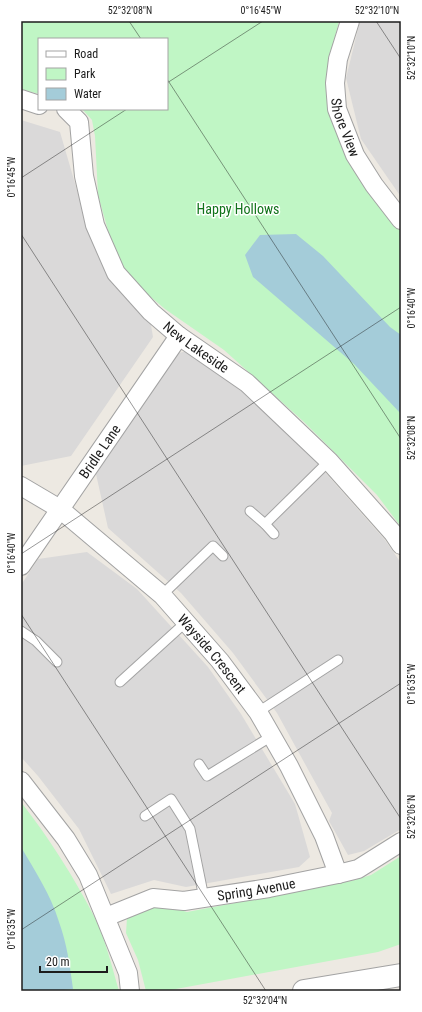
<svg xmlns="http://www.w3.org/2000/svg" width="422" height="1012" viewBox="0 0 422 1012" font-family="'Roboto Condensed',sans-serif">
  <style>
    .residential { fill: #dad9d9 }
    .park { fill: #c0f6c5 }
    .water { fill: #a4ccd9 }
    .lines { fill: none; stroke-linecap: round; stroke-linejoin: round }
    .service-casing { stroke: #a3a3a3; stroke-width: 11 }
    .minor-casing { stroke: #a3a3a3; stroke-width: 20 }
    .tertiary-casing { stroke: #a3a3a3; stroke-width: 24 }
    .service { stroke: #fff; stroke-width: 9 }
    .minor { stroke: #fff; stroke-width: 18 }
    .tertiary { stroke: #fff; stroke-width: 22 }
    .ticks { fill: none; stroke: #1c1c1c; stroke-width: 1; stroke-opacity: 0.45 }
    .labels { text-anchor: middle; stroke-width: 3; stroke-linejoin: round; paint-order: stroke }
    .street-label { font-size: 14px; fill: #1c1c1c; stroke: #fff }
    .park-label { font-size: 14px; fill: #11731a; stroke: #fff }
    .neatline { fill: none; stroke: #1c1c1c; stroke-width: 1.5 }
    .ticks-label { font-size: 10px; text-anchor: middle; fill: #1c1c1c }
  </style>
  <rect width="100%" height="100%" fill="#ede9e2"/>
  <g class="residential">
    <polygon points="360,21 401,22 401,197 361,139 346,78"/>
    <polygon points="21,120 60,132 88,228 108,277 151,325 153,337 71,456 21,466"/>
    <polygon points="188,351 242,389 308,453 385,540 401,563 401,829 364,851 348,855 329,821 332,813 277,713 233,653 181,593 108,528 96,474 178,353"/>
    <polygon points="87,552 137,589 208,667 241,714 295,804 310,857 299,867 186,887 154,880 111,894 79,829 38,776 21,757 21,585 38,559"/>
  </g>
  <g class="park">
    <polygon points="21,21 339,21 333,44 329,77 386,213 401,231 401,527 377,495 304,422 224,350 165,309 140,288 121,264 109,234 98,195 95,136 92,120 82,109 167,109 167,39 39,39 39,94 21,89"/>
    <path d="M21 802C49 838 74 877 95 918 106 941 112 967 119 991H21Z"/>
    <polygon points="401,856 401,944 378,952 165,991 146,991 138,960 126,933 127,918 161,904 187,912 351,881 371,875"/>
  </g>
  <g class="water">
    <polygon points="296,234 323,256 390,327 401,335 401,414 354,364 253,277 245,255 260,235"/>
    <path d="M21 847C35 871 51 895 59 922 67 944 70 966 73 989L54 991H21Z"/>
  </g>
  <g class="lines">
    <g class="service-casing">
      <g id="service">
        <polyline points="250,511 265,524 274,534"/>
        <polyline points="265,524 329,461"/>
        <polyline points="162,595 213,546 223,556"/>
        <polyline points="21,631 36,641 57,662"/>
        <polyline points="120,682 186,622"/>
        <polyline points="258,712 338,660"/>
        <polyline points="199,764 207,776 272,736"/>
        <polyline points="145,816 171,799 190,829 204,898"/>
      </g>
    </g>
    <g class="minor-casing">
      <g id="minor">
        <path id="s1" d="M350 21 338 59 335 83 337 109 355 155 374 185 401 220"/>
        <polyline points="21,99 39,105"/>
        <path id="s2" d="M66 109 79 122 84 176 95 225 116 273 151 312 179 336 247 383 329 461 393 533 401 545"/>
        <path id="s3" d="M21 486 60 509 162 595 220 661 258 712 289 766 324 836 338 874"/>
        <path id="s4" d="M21 566 179 336"/>
        <polyline points="21,781 66,839 88,875 128,973 130,991"/>
        <path id="s5" d="M106 917 153 898 184 901 269 888 338 874 358 869 401 842"/>
      </g>
    </g>
    <g class="tertiary-casing">
      <polyline id="tertiary" points="304,991 401,975"/>
    </g>
    <use href="#service" class="service"/>
    <use href="#minor" class="minor"/>
    <use href="#tertiary" class="tertiary"/>
  </g>
  <path class="ticks" d="M129 21 141 39M376 21 401 59M167 79 401 439M167 83 263 21M21 178 127 109M21 234 401 819M21 554 401 307M21 614 266 991M21 930 401 683"/>
  <g class="labels">
    <g class="street-label">
      <text dy="5" stroke="none"><textPath href="#s1" startOffset="110">Shore View</textPath></text>
      <text dy="5" stroke="none"><textPath href="#s2" startOffset="285">New Lakeside</textPath></text>
      <text dy="5" stroke="none"><textPath href="#s4" startOffset="139">Bridle Lane</textPath></text>
      <text dy="5" stroke="none"><textPath href="#s3" startOffset="256">Wayside Crescent</textPath></text>
      <text dy="5" stroke="none"><textPath href="#s5" startOffset="155">Spring Avenue</textPath></text>
    </g>
    <g class="park-label">
      <text x="238" y="214">Happy Hollows</text>
    </g>
  </g>
  <rect width="422" height="1012" fill="none" stroke="#ffffff" stroke-width="44"/>
  <rect x="38" y="38" width="130" height="72" fill="#ffffff" stroke="#a4a4a4"/>
  <rect x="46" y="51" width="20" height="6" fill="#ffffff" stroke="#a4a4a4"/>
  <text x="74" y="58" font-size="12" fill="#1c1c1c">Road</text>
  <rect x="46" y="68" width="20" height="12" fill="#c0f6c5" stroke="#a4a4a4"/>
  <text x="74" y="78" font-size="12" fill="#1c1c1c">Park</text>
  <rect x="46" y="88" width="20" height="12" fill="#a4ccd9" stroke="#a4a4a4"/>
  <text x="74" y="98" font-size="12" fill="#1c1c1c">Water</text>
  <path d="M40 966v6h67v-6" fill="none" stroke="#1c1c1c" stroke-width="2"/>
  <text x="46" y="966" font-size="12" fill="#1c1c1c" stroke="#ffffff" stroke-width="3" paint-order="stroke">20 m</text>
  <rect x="22" y="22" width="378" height="968" class="neatline"/>
  <g class="ticks-label">
    <text x="130" y="14">52°32'08"N</text>
    <text x="261" y="14">0°16'45"W</text>
    <text x="377" y="14">52°32'10"N</text>
    <text transform="translate(411 58) rotate(-90)" y="4">52°32'10"N</text>
    <text transform="translate(11 177) rotate(-90)" y="4">0°16'45"W</text>
    <text transform="translate(411 308) rotate(-90)" y="4">0°16'40"W</text>
    <text transform="translate(411 438) rotate(-90)" y="4">52°32'08"N</text>
    <text transform="translate(11 553) rotate(-90)" y="4">0°16'40"W</text>
    <text transform="translate(411 684) rotate(-90)" y="4">0°16'35"W</text>
    <text transform="translate(411 817) rotate(-90)" y="4">52°32'06"N</text>
    <text transform="translate(11 929) rotate(-90)" y="4">0°16'35"W</text>
    <text x="265" y="1004">52°32'04"N</text>
  </g>
</svg>
